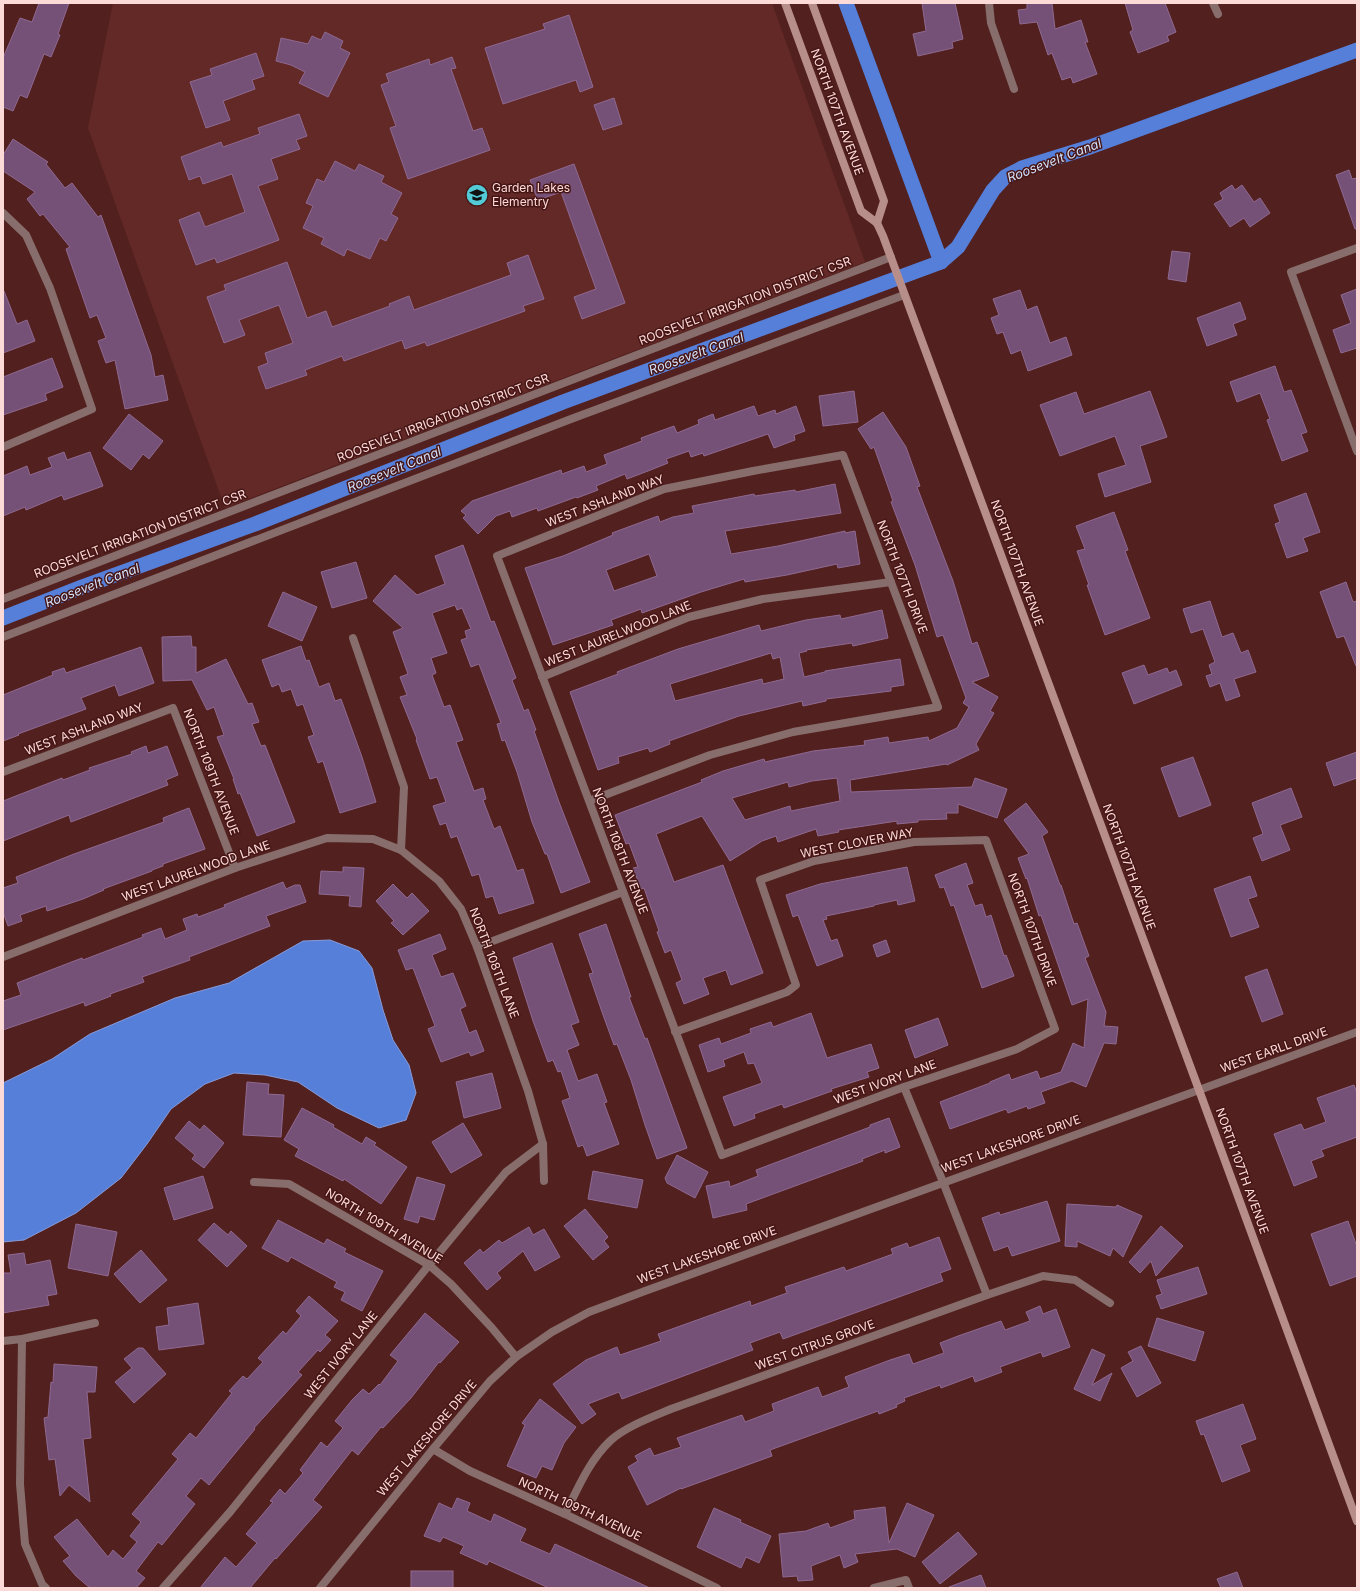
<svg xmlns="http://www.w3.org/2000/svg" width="1360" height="1591" viewBox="0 0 1360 1591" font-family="Inter,sans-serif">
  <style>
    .built { fill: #622927 }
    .water { fill: #567fda; stroke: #889ad9 }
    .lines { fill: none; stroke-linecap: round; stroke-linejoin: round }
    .canal { stroke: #567fda; stroke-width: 15 }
    .building { fill: #755077; stroke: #8f6991; fill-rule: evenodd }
    .minor { stroke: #876d6b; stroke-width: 8 }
    .tertiary { stroke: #876d6b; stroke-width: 8 }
    .secondary { stroke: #b78e8a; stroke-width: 8 }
    .labels { text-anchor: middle; stroke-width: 3; stroke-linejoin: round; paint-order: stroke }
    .street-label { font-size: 12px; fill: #fcdad7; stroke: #461515 }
    .poi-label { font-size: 12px; fill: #fcdad7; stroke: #461515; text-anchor: start }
    .water-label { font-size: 13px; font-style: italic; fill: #d4e0f8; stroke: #461515 }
  </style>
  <rect width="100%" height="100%" fill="#52201e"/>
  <polygon class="built" points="113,3 772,3 865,262 225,508 88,128"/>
  <polygon class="water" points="330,940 359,951 372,968 383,1010 393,1040 409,1065 416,1093 406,1120 379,1128 337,1108 298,1082 265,1075 234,1073 205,1084 171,1109 147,1144 121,1178 76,1213 24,1240 3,1242 3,1083 52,1059 90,1034 175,998 229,983 303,941"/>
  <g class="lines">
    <g class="canal">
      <polyline points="846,3 941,262"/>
      <polyline points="3,618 82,587 255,524 563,402 941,262 958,247 993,190 1005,177 1022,168 1090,147 1357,50"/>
    </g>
  </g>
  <g class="building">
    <polygon points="39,3 69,3 58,34 60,35 51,57 44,54 27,98 20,95 13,111 3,107 3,58 20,18 32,22"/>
    <polygon points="922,3 955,3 963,39 952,42 953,48 918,56 913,34 926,31"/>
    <polygon points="1027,3 1052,3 1055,29 1081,20 1088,42 1085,42 1097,74 1073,83 1071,77 1062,80 1052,53 1048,55 1037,22 1020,24 1018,10 1027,9"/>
    <polygon points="1125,3 1165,3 1176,32 1167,36 1169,41 1138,53 1130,32 1133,30"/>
    <polygon points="569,15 593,87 580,92 576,80 503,104 485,48 545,29 543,24"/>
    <polygon points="325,32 343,41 340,48 350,53 328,97 299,83 305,72 291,65 276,61 281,38 308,44 312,36 321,40"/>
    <polygon points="256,53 264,76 252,80 255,89 223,101 230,120 206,128 190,82 212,75 210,69"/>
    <polygon points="452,57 456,68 451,69 473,131 482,128 490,150 408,179 390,128 396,126 381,85 389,82 386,74 429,59 430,65"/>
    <polygon points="614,98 622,124 603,130 594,105"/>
    <polygon points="299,114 307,136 296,140 300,149 271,159 278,179 258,186 279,240 217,263 215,258 196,265 179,220 199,212 205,227 245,212 232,174 203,184 200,176 189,180 181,157 221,142 223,147 260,134 258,128"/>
    <polygon points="13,139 48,162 46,164 65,188 72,183 98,217 101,215 151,355 155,377 163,375 168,400 125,409 115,360 106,363 98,341 106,338 97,315 90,318 66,249 70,247 43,214 40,216 27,199 35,192 3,171 3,155"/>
    <polygon points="335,161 355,171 359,164 384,176 381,182 402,193 391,214 398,218 386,241 380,238 370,259 347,249 344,256 321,244 324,238 303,228 313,206 306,203 317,179 324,182"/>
    <polygon points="574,164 625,303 582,319 574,297 596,289 561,192 538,200 530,180"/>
    <polygon points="1349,170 1352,179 1357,178 1357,229 1355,229 1336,175"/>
    <polygon points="1232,185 1235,190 1242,185 1254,202 1260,198 1270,213 1250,227 1244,218 1230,227 1214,204 1223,199 1220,193"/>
    <polygon points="1172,251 1190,253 1186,282 1168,279"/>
    <polygon points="528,255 544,299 523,306 525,311 427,346 425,342 405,349 402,340 344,361 342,356 305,370 307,375 266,389 258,367 268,363 265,353 293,343 279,305 239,320 245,335 224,343 207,297 226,290 224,285 287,262 307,318 326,311 332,327 390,306 389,304 409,296 414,310 511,275 507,263"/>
    <polygon points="1357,289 1357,348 1341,353 1333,330 1351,323 1341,295"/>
    <polygon points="1020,290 1027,310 1037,306 1050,343 1066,337 1072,355 1028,371 1021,350 1011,354 1003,332 997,334 991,318 999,315 993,299"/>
    <polygon points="3,291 4,291 17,324 27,320 35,341 3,353"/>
    <polygon points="1240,302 1246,319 1233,324 1237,335 1207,346 1197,318"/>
    <polygon points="52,358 63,387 45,394 47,400 3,415 3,377"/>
    <polygon points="1275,366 1284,392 1291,390 1307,432 1301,434 1308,451 1282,461 1267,420 1270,419 1260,393 1237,402 1230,382"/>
    <polygon points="854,391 858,422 823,426 819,396"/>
    <polygon points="1150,391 1167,437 1140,446 1151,482 1105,497 1098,474 1126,465 1115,436 1060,456 1040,405 1076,392 1084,414"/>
    <polygon points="754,406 758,416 775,410 776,414 796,406 805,431 794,435 795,440 774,448 768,434 704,456 703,453 691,457 689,451 666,459 668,463 648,471 627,479 625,474 596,486 598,490 577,498 576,497 538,511 537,508 512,517 510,511 496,516 478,534 463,518 466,515 461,511 472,501 561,470 562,474 584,466 586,472 607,464 604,455 642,441 641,438 674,426 677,433 699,424 698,420 713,414 715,420"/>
    <path d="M883 412 906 447 920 486 917 487 953 581 972 644 977 642 989 676 972 682 998 697 990 711 994 713 976 744 979 750 947 765 946 764 850 780 851 792 972 787 975 778 1007 789 997 818 958 804V813H946L947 819 918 820V822L897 824V821L838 830 839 832 818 836 816 829 778 842 776 836 762 841 730 861 702 816 656 834 674 882 723 865 763 973 731 985 726 970 703 978 709 994 684 1004 676 983 682 980 671 950 665 953 657 932 659 931 644 888 641 889 633 868 638 867 629 843 626 844 615 815 702 782 701 780 723 771 764 759 765 762 813 751 865 745 864 741 888 737 889 743 928 737 929 741 957 728 969 707 963 703 966 698 943 635 937 637 915 565 891 502 893 501 874 447 871 449 858 429ZM837 778 840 801 791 811 790 806 745 820 732 798 788 782 789 787 812 781Z"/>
    <polygon points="129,414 163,441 149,459 143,454 131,470 103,448"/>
    <polygon points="64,452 67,460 90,452 103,486 64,500 62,495 26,510 25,507 3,516 3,476 27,466 30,475 52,467 48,458"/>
    <path d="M835 484 841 513 725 531 731 554 778 546 845 531V533L855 531 860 564 838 568 837 564 787 575 745 582 744 579 701 592 642 613 641 609 611 620 613 625 553 645 525 568 563 556 613 535 612 533 658 516 660 522 673 517 694 513 692 506 754 494 755 496 795 490 796 492ZM649 554 657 576 614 591 606 570Z"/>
    <polygon points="1306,493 1320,532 1303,538 1308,551 1287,558 1275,524 1280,522 1274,505"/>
    <polygon points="1114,512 1128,550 1125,551 1150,618 1105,635 1087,585 1089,585 1077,551 1085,549 1076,526"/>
    <polygon points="463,545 491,622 494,621 516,678 512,680 524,711 528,709 536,730 534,731 559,802 590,882 561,893 547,854 545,854 532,822 517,772 505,740 502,741 497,724 501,723 479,664 471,667 461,640 467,638 465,631 471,629 462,608 457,610 455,605 432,613 447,653 431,658 436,673 432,675 444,707 450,705 463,740 456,742 474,791 483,788 486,799 483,800 494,829 500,826 517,871 523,869 534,903 499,914 493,896 486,898 479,874 472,876 457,836 451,838 446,823 440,825 433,806 446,802 437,777 430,779 416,740 417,739 400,697 407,695 400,677 408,674 393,632 403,628 373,601 395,575 417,595 445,584 435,556"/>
    <polygon points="356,562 367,598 332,608 321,572"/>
    <polygon points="1346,582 1353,602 1357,601 1357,666 1356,666 1344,636 1337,638 1320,592"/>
    <polygon points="283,592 317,607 302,641 268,626"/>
    <polygon points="1210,601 1222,637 1233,633 1241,653 1248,650 1256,672 1234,679 1240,696 1226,701 1220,683 1210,687 1206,676 1212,674 1209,665 1215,662 1203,629 1191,633 1183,609"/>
    <path d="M882 610 888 638 853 646 852 643 806 650 807 651 799 653 804 677 825 672V671L900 659 904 685 891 687V691L826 699V701L803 706 802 701 739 716 669 741 670 744 650 752 648 748 618 757 619 763 598 770 570 692 618 674 617 672 678 649 759 625 761 631 806 620 840 615 841 619ZM771 653 773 659 780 657 784 679 763 684 762 679 675 701 670 684Z"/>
    <polygon points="191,636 192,647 196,647 196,673 226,659 248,704 252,703 259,722 252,724 261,746 265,745 295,822 257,836 240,793 238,794 233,779 234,779 217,737 224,735 214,707 207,710 192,680 163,681 162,637"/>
    <polygon points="301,646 306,661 309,660 319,687 329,683 335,701 341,699 362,757 376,802 340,813 323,761 318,763 308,737 314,735 303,704 297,706 291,689 282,692 279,684 272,687 262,660"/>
    <polygon points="141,647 154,683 119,696 115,685 81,698 86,709 18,734 19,735 3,741 3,695 53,675 52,672 64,668 66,673"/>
    <polygon points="1144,665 1148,675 1167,668 1169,673 1176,670 1182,685 1134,704 1122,673"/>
    <polygon points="146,746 148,753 167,746 178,775 166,780 168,785 71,822 69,815 3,841 3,801 62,778 63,780 90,770 89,768 132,754 131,752"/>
    <polygon points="1357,752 1357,778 1334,786 1326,763"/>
    <polygon points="1193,757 1211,805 1179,817 1161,768"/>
    <polygon points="1291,788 1302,817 1280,825 1290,850 1262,861 1253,838 1263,834 1252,803"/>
    <polygon points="1026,803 1048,832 1042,836 1060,885 1061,885 1074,924 1077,923 1089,956 1085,958 1106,1012 1104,1026 1118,1027 1116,1044 1104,1043 1086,1087 1072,1081 1041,1092 1045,1103 1028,1109 1027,1106 1008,1113 1006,1109 950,1129 940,1102 990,1083 990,1082 1009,1074 1011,1080 1037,1071 1040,1079 1061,1072 1073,1043 1084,1048 1088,999 1072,1005 1041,915 1039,916 1027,878 1026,879 1018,858 1029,854 1004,820"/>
    <polygon points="189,808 205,849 163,864 163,866 152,870 152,871 103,889 104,890 83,899 47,911 46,906 20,915 22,921 8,926 3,912 3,888 18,883 16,877 74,854 164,822 163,818"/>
    <polygon points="966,863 973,883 967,885 975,906 982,904 986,917 991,915 1004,956 1006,955 1014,976 982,988 954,905 951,906 944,887 940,888 935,875"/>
    <polygon points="343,867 364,868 361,907 349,906 350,896 319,894 321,871 343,872"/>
    <polygon points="907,867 915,901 898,905 897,900 874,905 874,906 826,916 827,919 823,920 831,941 837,939 843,956 817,966 798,915 793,917 786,895 820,884"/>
    <polygon points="1250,876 1257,896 1248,899 1259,927 1231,937 1214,889"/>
    <polygon points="283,882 286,889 295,885 300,885 306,902 266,916 270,926 189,957 190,960 142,977 144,982 110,994 111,996 85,1006 84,1002 3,1030 3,1001 21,995 17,983 82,958 83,960 143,937 142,935 161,928 165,939 187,930 183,919 197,914 198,917 225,907 224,905"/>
    <polygon points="393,884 407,898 412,893 429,911 403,935 391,923 394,921 376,901"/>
    <polygon points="606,924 631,997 629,997 645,1039 647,1038 687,1148 657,1159 645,1125 631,1080 617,1044 614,1045 602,1012 589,974 593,973 579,934"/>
    <polygon points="440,934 446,949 432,955 441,977 453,973 466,1006 460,1009 469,1033 476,1030 484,1051 471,1056 469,1052 441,1062 428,1029 435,1026 413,968 406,970 398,950"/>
    <polygon points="886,940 890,952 877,957 873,945"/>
    <polygon points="552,943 579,1022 571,1025 579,1045 567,1050 578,1081 597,1074 607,1102 604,1103 619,1144 587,1156 583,1145 578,1147 562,1101 570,1098 561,1071 558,1072 553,1060 548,1062 533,1021 513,958"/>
    <polygon points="1267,969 1283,1014 1262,1022 1245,977"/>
    <polygon points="811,1013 827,1058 871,1044 879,1068 867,1072 869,1077 831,1089 832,1091 784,1108 782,1104 754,1114 755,1118 734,1126 723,1097 762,1083 754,1063 748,1064 744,1052 723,1060 725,1066 708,1072 699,1045 719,1038 721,1044 751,1033 750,1029 771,1022 773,1027"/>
    <polygon points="938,1018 948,1045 915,1058 905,1030"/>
    <polygon points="492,1073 501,1108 464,1118 456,1082"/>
    <polygon points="247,1082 269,1084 268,1094 284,1095 281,1137 243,1135"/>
    <polygon points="1354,1085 1357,1093 1357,1137 1321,1150 1324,1156 1311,1161 1317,1177 1294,1186 1274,1134 1301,1124 1304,1130 1326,1122 1317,1098"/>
    <polygon points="302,1108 334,1125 333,1127 362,1144 366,1137 376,1143 374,1145 407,1167 381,1204 344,1179 343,1181 295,1156 299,1149 284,1140"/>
    <polygon points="889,1118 900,1147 885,1153 885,1150 862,1159 863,1161 746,1204 747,1210 713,1218 706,1186 729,1181 730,1187 758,1176 756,1170 870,1127 870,1125"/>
    <polygon points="189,1121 200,1130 204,1125 224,1143 204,1168 192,1159 195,1155 175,1138"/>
    <polygon points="463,1123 482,1155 451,1173 432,1142"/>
    <polygon points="677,1155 708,1172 695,1198 667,1183 665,1178"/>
    <polygon points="593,1171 643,1180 637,1208 588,1199"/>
    <polygon points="203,1176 213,1208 174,1220 164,1188"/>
    <polygon points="417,1177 445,1185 434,1220 420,1216 418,1223 404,1219"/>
    <polygon points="1047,1201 1060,1241 1012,1256 1008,1246 994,1251 982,1218 999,1212 1000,1215"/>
    <polygon points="1067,1204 1116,1207 1117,1205 1142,1216 1123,1257 1113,1248 1110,1256 1077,1241 1077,1247 1065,1246"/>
    <polygon points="585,1209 608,1237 604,1241 609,1247 593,1260 564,1226"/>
    <polygon points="278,1220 324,1244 327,1239 346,1249 344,1252 383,1271 362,1311 341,1300 345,1292 334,1287 337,1282 291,1257 288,1262 262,1248"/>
    <polygon points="1348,1221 1357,1247 1357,1276 1330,1286 1311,1234"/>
    <polygon points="214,1223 228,1235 231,1231 247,1246 227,1267 198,1240"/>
    <polygon points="76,1224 117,1232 108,1276 68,1268"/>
    <polygon points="1161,1226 1183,1246 1156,1276 1151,1261 1140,1273 1129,1262"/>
    <polygon points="529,1227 533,1235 544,1229 560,1257 535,1271 523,1251 497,1273 501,1278 487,1290 464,1263 480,1249 483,1253 499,1240 502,1243"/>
    <polygon points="939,1237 951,1269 940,1273 943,1281 783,1339 780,1332 750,1343 753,1350 622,1399 619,1392 588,1404 596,1414 582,1424 553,1384 586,1360 617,1347 620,1355 661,1341 658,1334 750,1301 751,1306 787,1293 785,1287 844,1267 846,1271 893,1254 891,1249 907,1243 909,1248"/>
    <polygon points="141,1250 167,1280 140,1303 114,1274"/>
    <polygon points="24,1253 26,1265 50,1260 57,1294 47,1296 49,1305 3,1313 3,1273 11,1273 8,1255"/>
    <polygon points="1198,1267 1207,1294 1161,1309 1156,1296 1162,1294 1157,1280"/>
    <polygon points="309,1296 338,1321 325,1335 331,1340 320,1352 318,1350 298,1372 302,1375 254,1428 255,1429 209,1485 201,1478 186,1496 195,1504 162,1545 158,1542 136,1571 145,1578 136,1588 90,1588 76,1576 63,1561 70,1556 54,1537 77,1519 108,1557 113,1550 123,1559 137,1542 130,1536 141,1522 132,1514 178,1459 172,1454 190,1433 196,1438 232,1393 229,1391 243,1376 247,1379 263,1362 258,1358 283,1331 286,1334 301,1316 296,1311"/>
    <polygon points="198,1303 204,1344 159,1350 156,1327 169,1325 167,1308"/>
    <polygon points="1040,1306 1043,1314 1056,1309 1070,1347 1043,1357 1041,1352 1000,1367 1002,1372 975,1382 973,1376 941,1388 940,1385 904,1398 905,1401 896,1405 897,1407 879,1414 878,1411 770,1450 772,1456 681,1489 681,1488 647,1505 628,1467 638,1461 635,1456 650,1448 654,1456 681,1447 677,1438 742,1415 745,1422 774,1411 772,1404 818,1387 822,1397 849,1387 845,1377 890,1360 909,1354 913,1364 944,1353 940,1343 958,1336 1001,1321 1005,1330 1030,1321 1026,1312"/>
    <polygon points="425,1313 459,1342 440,1363 439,1362 411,1398 383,1428 381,1427 358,1455 352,1450 313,1500 322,1507 276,1559 275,1558 250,1588 200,1588 225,1557 236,1567 257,1543 246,1534 273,1502 270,1501 280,1489 285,1494 303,1473 300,1470 321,1442 327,1447 343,1428 335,1421 352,1400 363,1389 369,1394 379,1384 380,1385 398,1361 390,1355"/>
    <polygon points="1157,1318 1204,1332 1195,1361 1148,1346"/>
    <polygon points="1141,1346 1161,1383 1137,1397 1121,1368 1133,1361 1128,1352"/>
    <polygon points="138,1348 143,1348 166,1374 134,1403 115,1382 132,1368 124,1359"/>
    <polygon points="1092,1349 1105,1355 1092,1385 1112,1373 1100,1401 1074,1389"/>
    <polygon points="54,1364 97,1367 95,1392 87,1392 91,1438 83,1439 90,1502 69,1485 60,1496 55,1459 49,1460 44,1418 48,1417 51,1382 53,1383"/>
    <polygon points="540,1399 576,1427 564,1443 552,1470 542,1466 536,1478 507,1466 525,1425 522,1423"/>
    <polygon points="1243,1404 1256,1439 1240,1445 1250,1471 1222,1482 1204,1434 1201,1435 1196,1421"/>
    <polygon points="457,1498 470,1503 467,1511 491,1522 494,1514 526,1529 520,1541 550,1554 555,1544 650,1588 549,1588 489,1561 487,1565 460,1553 464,1546 443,1537 440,1542 424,1536 439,1503 452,1509"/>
    <polygon points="907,1503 934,1515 915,1557 897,1549 855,1554 858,1562 844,1568 840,1555 811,1566 813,1580 798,1581 797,1576 783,1577 779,1534 806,1531 828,1523 830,1528 855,1519 854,1511 885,1507 889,1543"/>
    <polygon points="714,1508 741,1520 740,1522 771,1536 759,1563 746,1557 741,1568 697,1547"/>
    <polygon points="958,1532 977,1554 940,1584 922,1562"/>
    <rect x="411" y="1571" width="42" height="17"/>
    <polygon points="1237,1572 1243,1588 1221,1588 1217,1579"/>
    <polygon points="981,1575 986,1588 949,1588 949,1587"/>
  </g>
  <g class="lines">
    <g class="minor">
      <polyline points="989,3 991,23 1014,89"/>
      <polyline points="1213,3 1218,14"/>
      <polyline points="3,213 26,235 50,288 92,409 3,447"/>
      <polyline points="1357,248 1291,272 1357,451"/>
      <polyline points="3,599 891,257"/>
      <polyline points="3,637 571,419 904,295"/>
      <polyline points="353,638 404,787 401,850 439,881 461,909 477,947 528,1091 543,1144 544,1181"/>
      <polyline points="542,677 689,617 763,599 891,582"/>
      <polyline points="3,772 173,708 235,868"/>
      <path d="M589 801 710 755 793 732 938 707 843 455 753 471 664 489 497 556C572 756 647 956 722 1155L904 1087 1017 1049 1055 1029 986 840 914 842 814 861 760 880 796 985 787 992 675 1032"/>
      <polyline points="477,947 623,892"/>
      <polyline points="3,957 235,868 327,838 373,839 401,850"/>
      <polyline points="904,1087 943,1182 987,1295"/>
      <polyline points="1199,1090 1357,1032"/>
      <polyline points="254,1182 289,1184 429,1265 451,1284 492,1328 516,1357"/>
      <polyline points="22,1339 20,1484 25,1544 42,1584 46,1588"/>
      <polyline points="3,1341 22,1339 95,1323"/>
      <polyline points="433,1449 470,1471 565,1514 717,1588"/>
      <path d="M565 1514C578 1488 589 1461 610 1441 625 1427 652 1417 671 1409L987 1295 1043 1276 1075 1280 1110 1303"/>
      <polyline points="163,1588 230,1512 429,1265 506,1172 543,1144"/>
      <polyline points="874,1588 906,1580 909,1588"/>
    </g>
    <polyline class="tertiary" points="320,1588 433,1449 490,1381 516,1357 552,1332 589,1312 645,1291 1199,1090"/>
    <g class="secondary">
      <polyline points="785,3 861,211 877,223 883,236 1199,1090 1357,1521"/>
      <polyline points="812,3 884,201 877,223"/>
    </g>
  </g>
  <defs>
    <g id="school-disc" transform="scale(1.15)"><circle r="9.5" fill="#52cbd7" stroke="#461515"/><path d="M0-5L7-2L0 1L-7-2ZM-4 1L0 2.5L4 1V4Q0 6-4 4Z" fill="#111"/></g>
  </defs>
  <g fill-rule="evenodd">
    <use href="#school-disc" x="477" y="195"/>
  </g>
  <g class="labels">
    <g class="street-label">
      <text transform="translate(837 112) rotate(70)" y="4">NORTH 107TH AVENUE</text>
      <text transform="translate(745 301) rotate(-21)" y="4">ROOSEVELT IRRIGATION DISTRICT CSR</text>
      <text transform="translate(443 418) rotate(-21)" y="4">ROOSEVELT IRRIGATION DISTRICT CSR</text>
      <text transform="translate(605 501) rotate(-21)" y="4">WEST ASHLAND WAY</text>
      <text transform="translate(140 534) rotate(-21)" y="4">ROOSEVELT IRRIGATION DISTRICT CSR</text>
      <text transform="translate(1017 563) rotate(70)" y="4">NORTH 107TH AVENUE</text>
      <text transform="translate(902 577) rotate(69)" y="4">NORTH 107TH DRIVE</text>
      <text transform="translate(618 634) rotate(-22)" y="4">WEST LAURELWOOD LANE</text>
      <text transform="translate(84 729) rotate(-21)" y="4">WEST ASHLAND WAY</text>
      <text transform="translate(211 772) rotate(69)" y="4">NORTH 109TH AVENUE</text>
      <text transform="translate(857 843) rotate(-11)" y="4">WEST CLOVER WAY</text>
      <text transform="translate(620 851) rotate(69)" y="4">NORTH 108TH AVENUE</text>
      <text transform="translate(1129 867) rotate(70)" y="4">NORTH 107TH AVENUE</text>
      <text transform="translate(196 871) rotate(-20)" y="4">WEST LAURELWOOD LANE</text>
      <text transform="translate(1032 930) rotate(70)" y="4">NORTH 107TH DRIVE</text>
      <text transform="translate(494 963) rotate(69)" y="4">NORTH 108TH LANE</text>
      <text transform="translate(1274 1050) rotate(-20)" y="4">WEST EARLL DRIVE</text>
      <text transform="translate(885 1082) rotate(-20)" y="4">WEST IVORY LANE</text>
      <text transform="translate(1011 1144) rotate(-20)" y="4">WEST LAKESHORE DRIVE</text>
      <text transform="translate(1242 1171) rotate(70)" y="4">NORTH 107TH AVENUE</text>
      <text transform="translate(384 1226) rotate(31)" y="4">NORTH 109TH AVENUE</text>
      <text transform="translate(707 1255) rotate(-20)" y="4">WEST LAKESHORE DRIVE</text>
      <text transform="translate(815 1345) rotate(-20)" y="4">WEST CITRUS GROVE</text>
      <text transform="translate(341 1355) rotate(-51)" y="4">WEST IVORY LANE</text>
      <text transform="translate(427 1438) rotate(-50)" y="4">WEST LAKESHORE DRIVE</text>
      <text transform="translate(580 1509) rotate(25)" y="4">NORTH 109TH AVENUE</text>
    </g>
    <g class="poi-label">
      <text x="492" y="192">Garden Lakes<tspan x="492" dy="14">Elementry</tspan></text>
    </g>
    <g class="water-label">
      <text transform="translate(1054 160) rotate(-21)" y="5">Roosevelt Canal</text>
      <text transform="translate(696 353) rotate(-20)" y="5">Roosevelt Canal</text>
      <text transform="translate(394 469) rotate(-22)" y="5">Roosevelt Canal</text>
      <text transform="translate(92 585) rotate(-21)" y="5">Roosevelt Canal</text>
    </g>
  </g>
  <rect width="1360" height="1591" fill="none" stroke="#fcdad7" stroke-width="8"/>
</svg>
